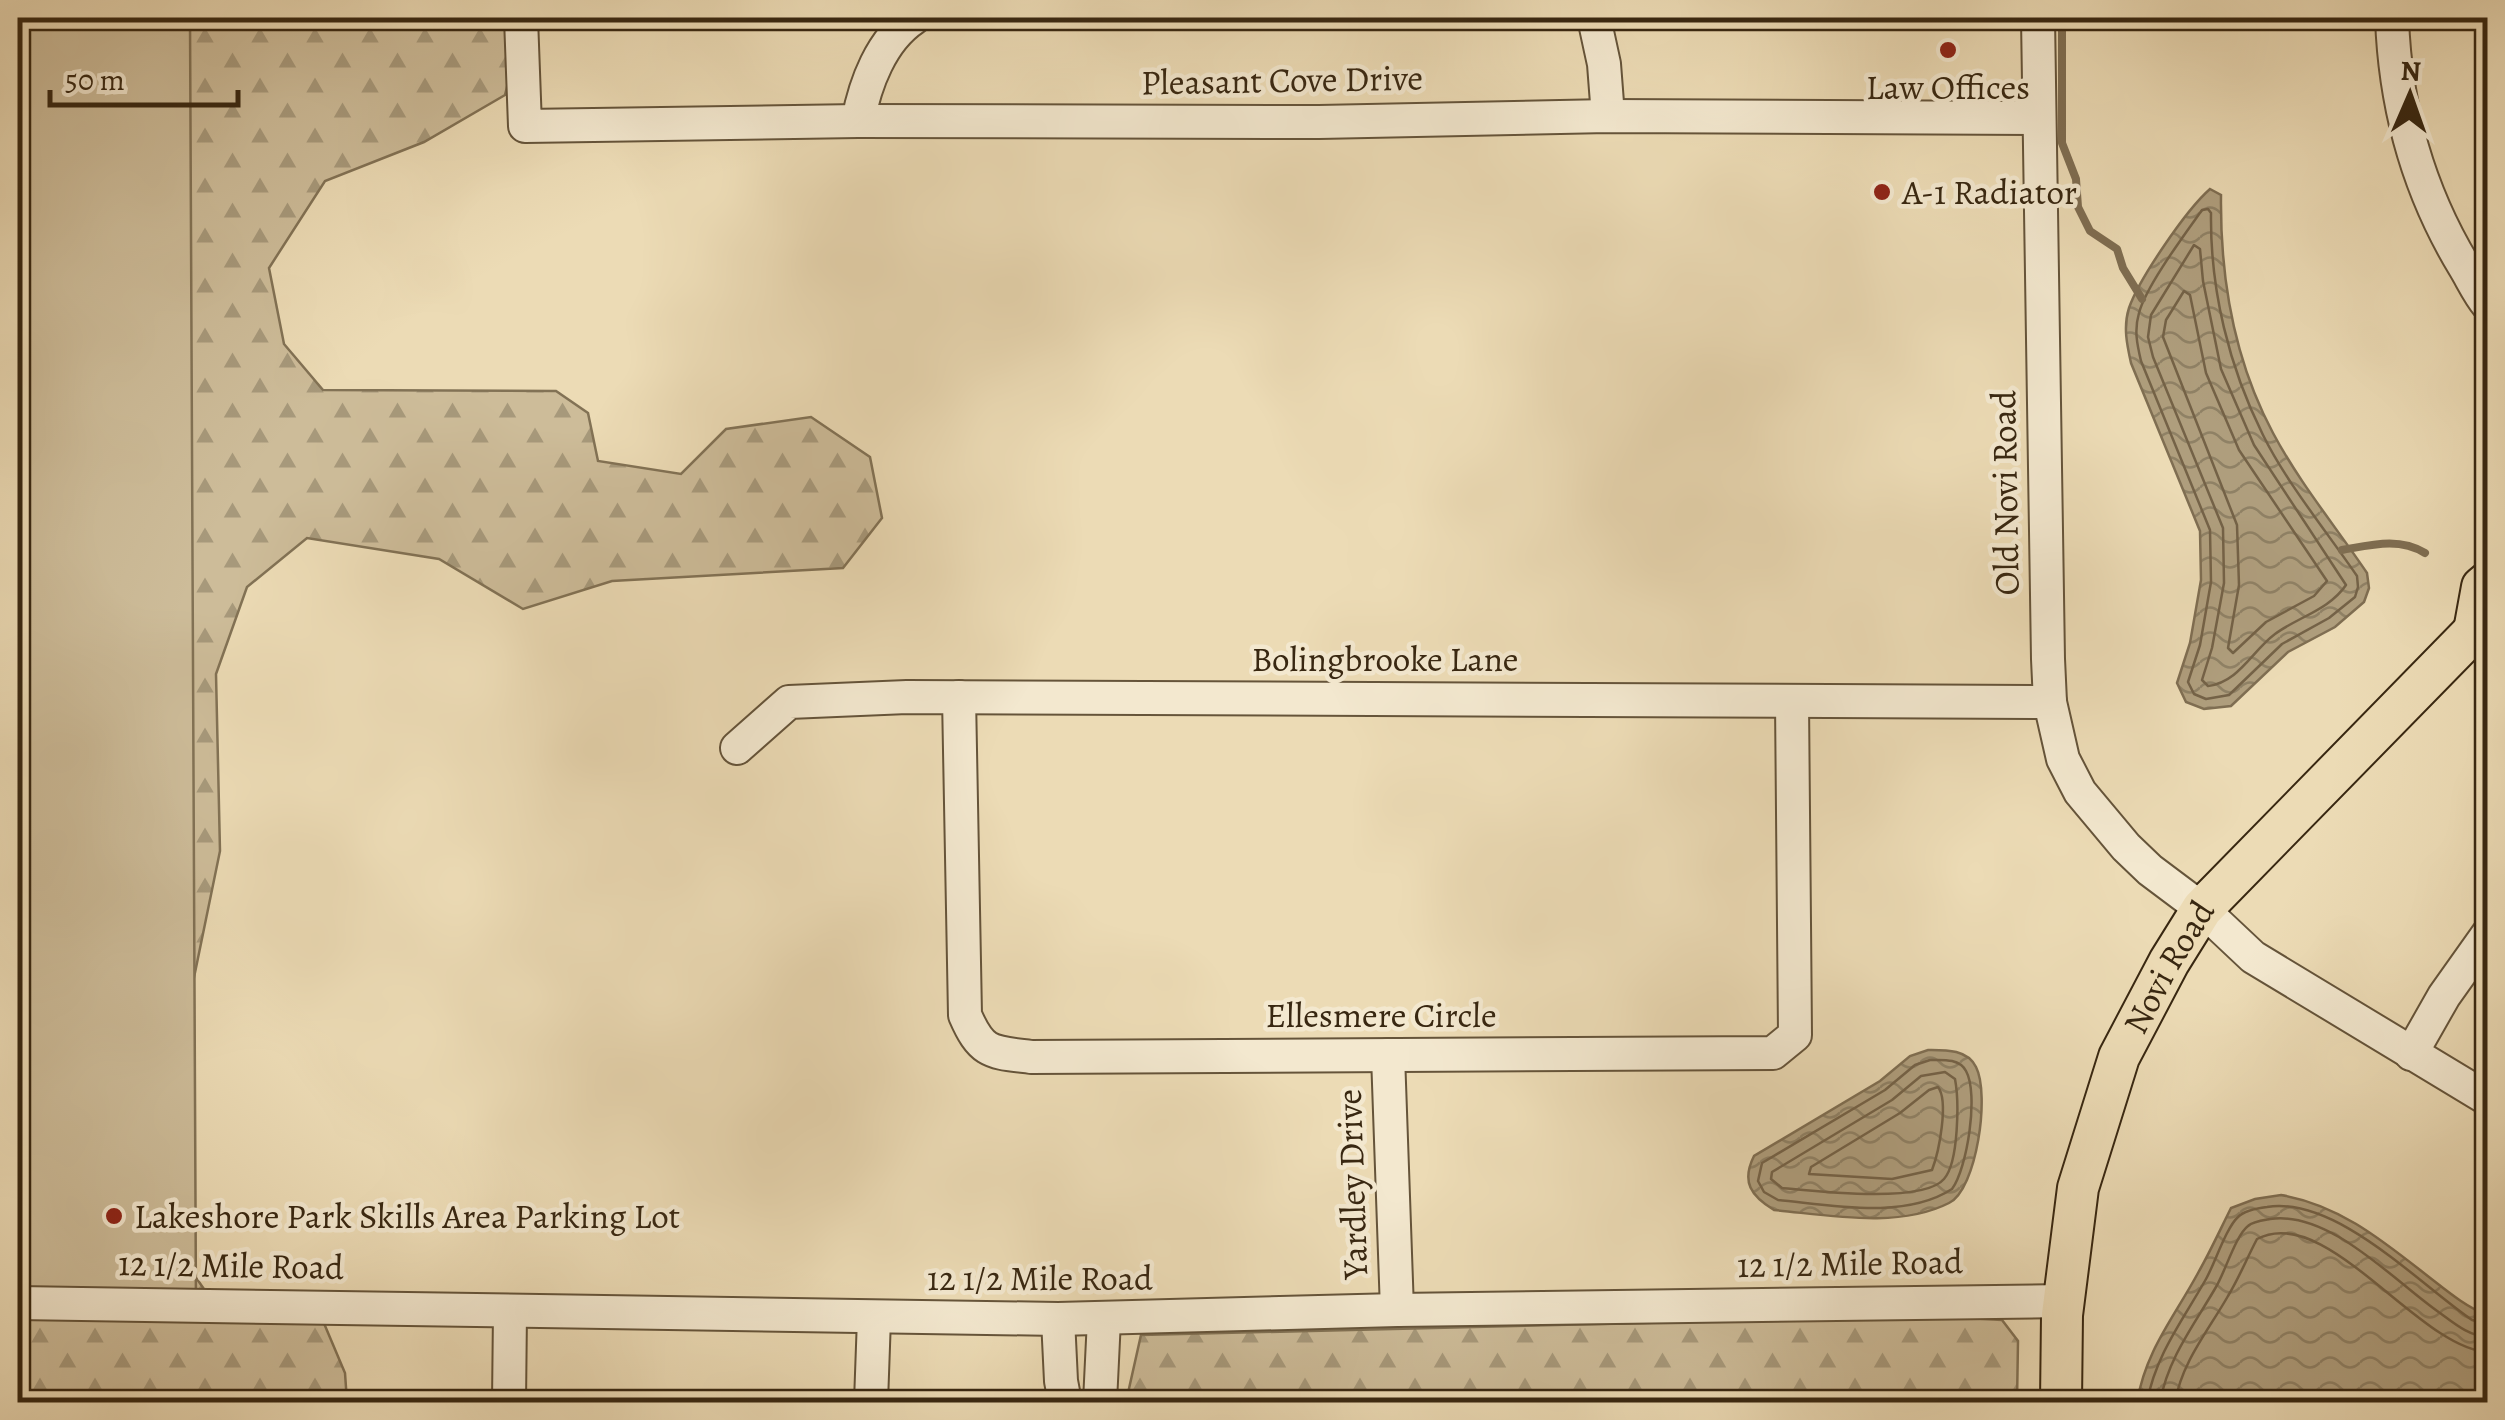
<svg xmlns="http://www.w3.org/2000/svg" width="2505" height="1420" viewBox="0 0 2505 1420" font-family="Alegreya,serif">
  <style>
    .forest { fill: url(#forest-firs); stroke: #827255; stroke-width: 2.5 }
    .park { fill: #cdbc99; stroke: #827255; stroke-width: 2.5 }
    .water { fill: url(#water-waves); stroke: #7f6e52; stroke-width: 2.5 }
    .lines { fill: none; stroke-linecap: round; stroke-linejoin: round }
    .shore { stroke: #746247; stroke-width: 2.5 }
    .stream { stroke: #7f6e52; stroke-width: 8 }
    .minor-casing { stroke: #65543a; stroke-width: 36 }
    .major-casing { stroke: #382711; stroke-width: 44 }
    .minor { stroke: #f3e8cf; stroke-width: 32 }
    .major { stroke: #ecdbb5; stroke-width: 40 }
    .poi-dot { fill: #8f2418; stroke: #f3e8cf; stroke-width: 4 }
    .labels { text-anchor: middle; stroke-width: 9; stroke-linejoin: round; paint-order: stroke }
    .street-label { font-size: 35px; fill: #382711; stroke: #f3e8cf }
    .poi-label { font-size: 35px; fill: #382711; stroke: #f3e8cf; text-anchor: start }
  </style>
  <defs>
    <pattern id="forest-firs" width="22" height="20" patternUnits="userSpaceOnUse" patternTransform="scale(2.5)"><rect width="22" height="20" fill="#cdbc99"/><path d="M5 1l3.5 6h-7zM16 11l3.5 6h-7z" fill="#a7997b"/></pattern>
    <pattern id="water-waves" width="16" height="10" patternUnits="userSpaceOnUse" patternTransform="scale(2.5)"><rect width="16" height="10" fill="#af9e7d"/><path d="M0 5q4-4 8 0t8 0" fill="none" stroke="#8f8165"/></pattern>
  </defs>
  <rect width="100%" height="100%" fill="#ecdbb5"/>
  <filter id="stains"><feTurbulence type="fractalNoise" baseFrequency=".002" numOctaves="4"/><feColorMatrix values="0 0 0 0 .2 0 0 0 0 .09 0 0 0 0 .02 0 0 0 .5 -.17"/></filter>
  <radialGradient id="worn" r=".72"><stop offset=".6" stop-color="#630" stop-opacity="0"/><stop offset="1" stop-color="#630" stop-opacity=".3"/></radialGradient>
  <g class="forest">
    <polygon points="18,18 524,18 505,95 424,142 325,181 269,268 284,344 323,390 556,391 588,413 598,461 681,474 726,429 811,417 870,457 882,518 843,568 612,581 523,609 439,559 307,538 247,587 216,674 220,851 183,1031 156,1220 222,1315 323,1321 345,1373 347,1402 18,1402"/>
    <polygon points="1932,1316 2002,1320 2018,1341 2017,1402 1126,1402 1141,1335"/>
  </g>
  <polygon class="park" points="18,18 190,18 196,1312 18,1313"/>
  <g class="water">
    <path d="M2210 189 2221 195C2220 277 2234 360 2273 433 2299 482 2336 527 2367 573L2369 588 2364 602 2335 627 2288 652 2231 706 2204 709 2186 702 2177 683 2190 643 2201 580 2200 531 2131 363C2127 345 2123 327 2129 308 2139 279 2186 210 2210 189Z"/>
    <path d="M1928 1050C1945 1050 1967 1049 1976 1067 1990 1094 1977 1189 1949 1203 1898 1229 1828 1215 1774 1210 1751 1196 1741 1182 1754 1156L1880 1081 1910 1056Z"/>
    <path d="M2281 1195C2340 1205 2383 1241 2429 1277 2447 1291 2466 1307 2487 1315V1402H2137C2146 1350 2173 1319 2198 1273 2210 1252 2220 1230 2231 1208L2255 1199Z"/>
  </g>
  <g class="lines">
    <g class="shore">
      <path d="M2208 209 2211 213C2210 290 2229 367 2263 435 2286 482 2327 532 2357 576L2358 587 2355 597 2329 618 2282 644 2229 695 2206 699 2194 694 2188 682 2200 645 2211 582 2210 530 2141 361C2137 344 2134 330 2139 313 2146 286 2185 234 2202 210Z"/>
      <path d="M2194 245 2200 249 2203 281 2221 369 2254 445 2346 585C2329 610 2298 617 2275 634 2252 651 2239 682 2208 686L2202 680 2212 648 2224 583 2223 528 2153 357 2148 337 2151 315Z"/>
      <polygon points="2184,291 2190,295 2206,373 2239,450 2327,581 2314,596 2266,622 2233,653 2228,648 2239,585 2237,525 2163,337 2166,320"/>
      <path d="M1930 1060C1942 1060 1959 1058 1966 1071 1979 1094 1967 1169 1952 1189 1904 1220 1831 1205 1778 1200L1764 1192 1758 1181 1762 1163 1885 1090 1915 1065Z"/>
      <path d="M1945 1072 1955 1079C1959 1100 1959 1162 1944 1179 1923 1204 1814 1191 1782 1188L1771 1179 1772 1172 1892 1100 1921 1076Z"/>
      <path d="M1938 1087C1949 1101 1939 1152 1932 1170L1892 1179 1809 1174 1811 1167 1900 1113 1929 1090Z"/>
      <path d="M2147 1402C2156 1354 2183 1320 2206 1279 2215 1263 2226 1228 2238 1217 2244 1211 2259 1208 2267 1207 2336 1196 2418 1283 2472 1320L2488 1324"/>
      <path d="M2160 1402C2168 1358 2194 1325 2216 1287 2225 1272 2236 1235 2248 1226 2253 1221 2264 1220 2270 1219 2330 1210 2395 1282 2440 1313 2455 1324 2469 1336 2488 1337"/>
      <path d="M2175 1402C2182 1362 2208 1331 2228 1296 2239 1278 2247 1258 2257 1239 2326 1202 2419 1349 2488 1352"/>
    </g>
    <g class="stream">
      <polyline points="2062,18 2062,143 2076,179 2078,207 2090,231 2117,249 2123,268 2142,299"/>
      <path d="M2342 550C2371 545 2399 537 2425 553"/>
    </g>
    <g class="minor-casing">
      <g id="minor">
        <polyline points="521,18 525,126 858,121 1319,122 1608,116 2039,118"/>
        <polyline points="1594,18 1604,64 1608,116"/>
        <polyline points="2038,18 2048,659 2050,702 2063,759 2080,792 2126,847 2150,870 2202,909 2253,957 2488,1099"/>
        <path d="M2392 18C2395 106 2418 190 2464 266 2472 279 2478 293 2488 305"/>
        <path d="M858 121C865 84 881 40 914 18"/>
        <path d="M959 697 965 1015C982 1054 991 1052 1031 1057L1773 1053 1795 1035 1792 701"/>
        <polyline points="737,748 789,702 907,697 2050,702"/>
        <polyline points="2411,1054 2444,996 2488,934"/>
        <polyline points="1388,1055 1397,1310"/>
        <polyline points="18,1303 1058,1319 1397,1310 2063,1301"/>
        <polyline points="1058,1319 1061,1381 1065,1402"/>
        <polyline points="509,1402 510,1312"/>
        <polyline points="871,1402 874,1318"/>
        <polyline points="1100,1402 1104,1319"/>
      </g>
    </g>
    <g class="major-casing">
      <g id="major">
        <polyline points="2474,631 2482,587 2488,582"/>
        <path id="s1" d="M2061 1402 2062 1315 2078 1188 2119 1057 2169 962 2202 909 2474 631 2488 627"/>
      </g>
    </g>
    <use href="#minor" class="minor"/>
    <use href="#major" class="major"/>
  </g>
  <g class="poi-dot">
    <circle cx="1948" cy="50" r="10"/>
    <circle cx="1882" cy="192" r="10"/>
    <circle cx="114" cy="1216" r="10"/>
  </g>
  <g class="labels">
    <g class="street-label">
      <text transform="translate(1282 80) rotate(-1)" y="12">Pleasant Cove Drive</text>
      <text transform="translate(2005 493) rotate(-91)" y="12">Old Novi Road</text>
      <text x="1385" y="671">Bolingbrooke Lane</text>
      <text dy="12" stroke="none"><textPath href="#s1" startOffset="455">Novi Road</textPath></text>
      <text x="1381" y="1027">Ellesmere Circle</text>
      <text transform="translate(1352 1184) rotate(-92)" y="12">Yardley Drive</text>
      <text transform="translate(1850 1263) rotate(-1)" y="12">12 1/2 Mile Road</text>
      <text transform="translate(231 1265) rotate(1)" y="12">12 1/2 Mile Road</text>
      <text x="1040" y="1290">12 1/2 Mile Road</text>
    </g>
    <g class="poi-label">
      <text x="1948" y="99" text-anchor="middle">Law Offices</text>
      <text x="1902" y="204">A-1 Radiator</text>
      <text x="134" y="1228">Lakeshore Park Skills Area Parking Lot</text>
    </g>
  </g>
  <rect width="2505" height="1420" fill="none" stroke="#ecdbb5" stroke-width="60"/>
  <rect x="20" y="20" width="2465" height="1380" fill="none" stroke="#382711" stroke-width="5"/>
  <rect x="30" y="30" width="2445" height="1360" fill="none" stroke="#382711" stroke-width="2.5"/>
  <g transform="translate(2410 95) rotate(2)" stroke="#f3e8cf" stroke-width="8" paint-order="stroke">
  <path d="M0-8L18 38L0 25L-18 38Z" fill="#382711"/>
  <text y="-15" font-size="28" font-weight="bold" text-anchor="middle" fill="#382711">N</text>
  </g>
  <path d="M50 90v15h188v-15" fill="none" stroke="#382711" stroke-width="5"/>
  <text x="65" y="90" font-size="30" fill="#382711" stroke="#f3e8cf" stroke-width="8" paint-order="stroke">50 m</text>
  <rect width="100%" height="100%" filter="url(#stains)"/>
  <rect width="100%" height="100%" fill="url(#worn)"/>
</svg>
